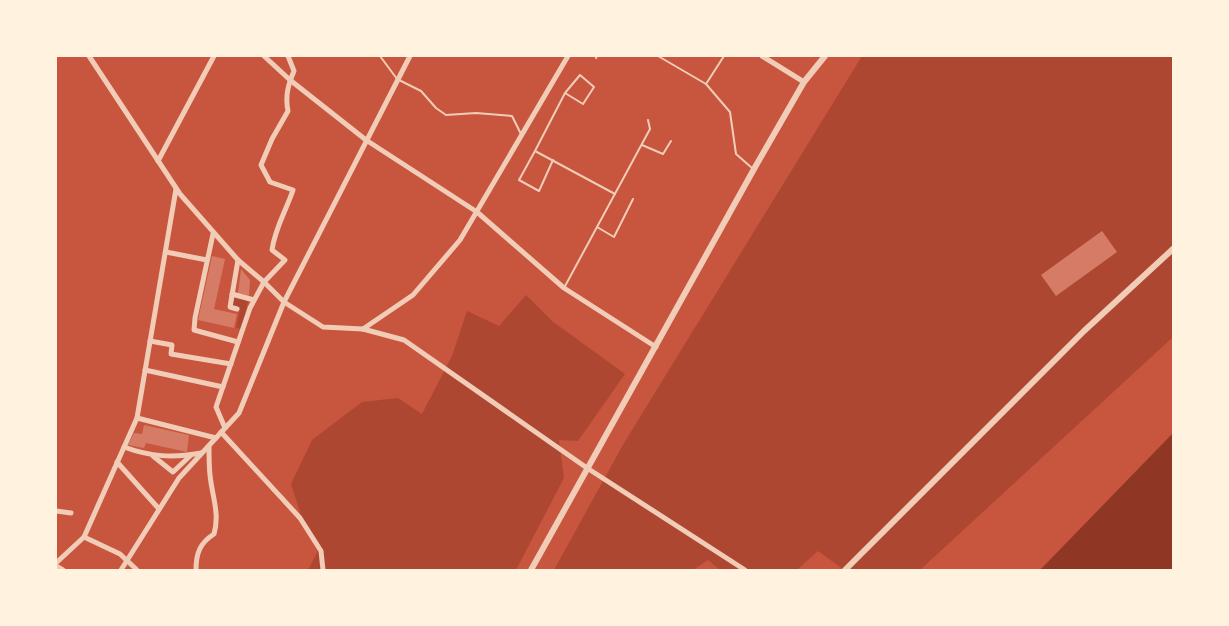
<svg xmlns="http://www.w3.org/2000/svg" width="1229" height="626" viewBox="0 0 1229 626" font-family="'PT Serif',serif">
  <style>
    .green { fill: #ae4732 }
    .water { fill: #8f3625 }
    .building { fill: #d67c66 }
    .lines { fill: none; stroke-linecap: round; stroke-linejoin: round }
    .service { stroke: #f1ccb7; stroke-width: 2 }
    .minor { stroke: #f1ccb7; stroke-width: 5 }
    .tertiary { stroke: #f1ccb7; stroke-width: 6 }
  </style>
  <rect width="100%" height="100%" fill="#c8553d"/>
  <g class="green">
    <polygon points="862,56 1173,56 1173,337 920,570 844,570 818,551 797,570 720,570 708,560 693,570 554,570 624,443"/>
    <polygon points="526,295 552,321 625,374 578,441 559,440 564,478 516,570 308,570 318,551 304,525 291,484 312,440 362,402 398,398 422,414 452,356 467,311 499,326"/>
    <polygon points="235,298 248,301 242,329 236,328 240,308 233,306"/>
  </g>
  <polygon class="water" points="1173,433 1173,570 1040,570"/>
  <g class="building">
    <polygon points="1102,231 1117,252 1056,296 1041,275"/>
    <polygon points="212,256 225,259 214,309 237,314 234,328 198,320"/>
    <polygon points="241,269 250,280 249,296 238,293"/>
    <polygon points="144,425 189,435 187,452 146,443 144,448 128,445 134,433 142,434"/>
  </g>
  <g class="lines">
    <g class="service">
      <polyline points="380,56 397,79 421,91 436,108 446,115 476,113 512,116 521,134"/>
      <polyline points="658,56 706,84 724,56"/>
      <polyline points="596,58 597,56"/>
      <polyline points="706,84 730,112 736,154 752,168"/>
      <polyline points="565,93 580,75 594,87 583,104 565,93 535,151 615,194"/>
      <polyline points="642,145 663,154 671,141"/>
      <polyline points="535,151 519,180 539,191 553,160"/>
      <polyline points="597,227 614,237 633,199"/>
      <polyline points="564,288 650,129 648,120"/>
    </g>
    <g class="minor">
      <polyline points="89,56 180,194 238,260 264,282 284,302 323,327 363,329 404,340 587,468 745,570"/>
      <polyline points="264,56 290,80 366,140 477,212 564,288 656,347"/>
      <polyline points="762,56 804,82"/>
      <polyline points="158,161 214,56"/>
      <polyline points="213,234 195,318 194,330 238,342"/>
      <polyline points="166,252 207,260"/>
      <polyline points="232,294 254,300"/>
      <polyline points="237,309 230,307 238,260"/>
      <polyline points="363,329 413,295 460,240 568,56"/>
      <polyline points="150,341 172,345 171,354 231,364"/>
      <polyline points="145,370 223,387"/>
      <polyline points="137,418 216,438"/>
      <path d="M225 428 216 407 250 308 264 282 285 260 272 250C275 228 286 211 293 190L270 182 261 165 272 139 288 111C285 96 288 85 294 71L288 56"/>
      <polyline points="221,432 300,518 321,551 323,570"/>
      <path d="M124 447C151 457 173 458 201 453"/>
      <polyline points="153,456 173,472 191,455"/>
      <polyline points="117,462 159,509"/>
      <polyline points="56,511 71,513"/>
      <polyline points="84,537 120,554 137,570"/>
      <polyline points="56,563 84,537 137,418 176,189"/>
      <polyline points="56,566 63,570"/>
      <polyline points="121,570 179,478 239,413 284,302 410,56"/>
      <path d="M196 570C196 553 200 543 214 534 220 513 212 496 210 475 209 466 209 455 209 446"/>
    </g>
    <g class="tertiary">
      <polyline points="531,570 754,169 804,82 825,56"/>
      <polyline points="845,570 1084,331 1174,248"/>
    </g>
  </g>
  <rect width="1229" height="626" fill="none" stroke="#fff3e0" stroke-width="114"/>
</svg>
